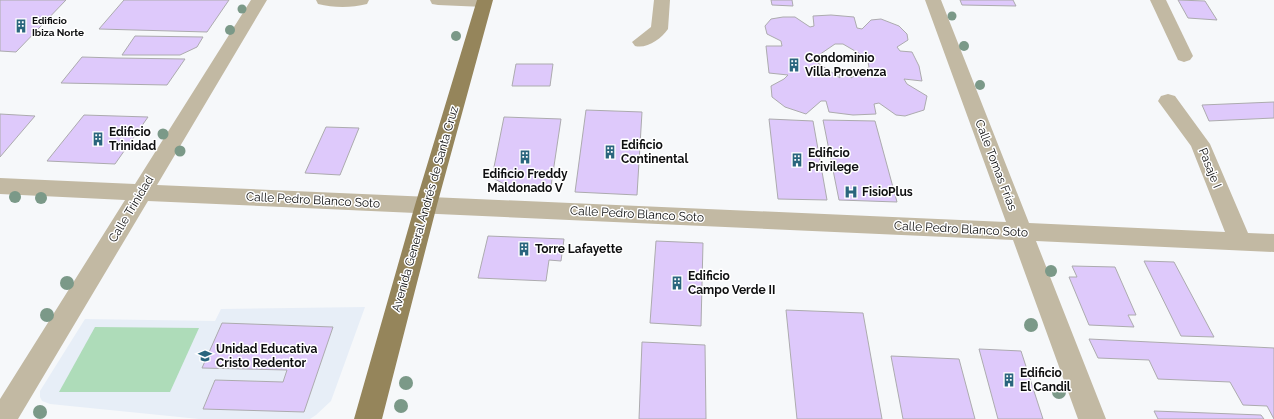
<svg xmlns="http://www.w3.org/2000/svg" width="1274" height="419" viewBox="0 0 1274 419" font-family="Raleway,sans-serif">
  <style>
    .built { fill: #e7eef7 }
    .green { fill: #aedcb9 }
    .building { fill: #dec9fb; stroke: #acabae; fill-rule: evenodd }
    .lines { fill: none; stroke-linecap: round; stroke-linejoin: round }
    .minor { fill: #c2b9a3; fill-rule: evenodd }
    .major { fill: #95855b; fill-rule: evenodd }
    .tree { fill: #7b9988 }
    .labels { text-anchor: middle; stroke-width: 3; stroke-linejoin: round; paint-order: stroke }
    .far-poi-label { font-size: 10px; font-weight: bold; fill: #0e0f10; stroke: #fff; text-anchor: start }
    .poi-label { font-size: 12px; font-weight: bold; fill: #0e0f10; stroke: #fff; text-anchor: start }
    .street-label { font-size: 12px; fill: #0e0f10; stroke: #fff }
  </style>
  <rect width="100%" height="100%" fill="#f6f8fa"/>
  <polygon class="built" points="365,307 331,401 316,415 310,419 199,419 50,404 42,401 40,397 40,391 85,319 215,321 221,309"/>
  <polygon class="green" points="95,327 199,328 170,392 59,392"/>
  <g class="building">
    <polygon points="0,0 66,0 16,52 0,51"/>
    <polygon points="124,0 229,0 207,32 99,29"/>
    <polygon points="771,0 792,0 793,6 772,5"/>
    <polygon points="960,0 1013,0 1016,6 962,5"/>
    <polygon points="1178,0 1205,1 1217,20 1188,18"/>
    <path d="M831 15 854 17 857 28 862 29 871 20 881 19 899 26 907 34 908 40 897 47 900 51 912 52 919 66 922 81 904 79 907 84 927 96 924 110 905 116 896 115 879 103 874 104 876 114 853 115 829 112 826 101H821L806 114 785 107 772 97 771 86 784 79 788 75 769 73 766 46H782L781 41 767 34 765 26 771 19 783 17H795L810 27 814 26 813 16ZM835 44H843L867 58 869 67 851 78 850 72H839L840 78 818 63 816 57Z"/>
    <polygon points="135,36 203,37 197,47 180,55 122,55"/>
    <polygon points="82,57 116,58 185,59 167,85 61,83"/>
    <polygon points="516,64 553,64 550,86 512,86"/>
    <polygon points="1274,102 1274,118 1209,121 1202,105"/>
    <polygon points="586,110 642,112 637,195 575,192"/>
    <polygon points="0,114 35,116 0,157"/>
    <polygon points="84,115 148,117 115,164 47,161"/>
    <polygon points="504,117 561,119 551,186 512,186 504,184 493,178 494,167"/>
    <polygon points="769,119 813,121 827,200 778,199"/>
    <polygon points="823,120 875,121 897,202 839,200"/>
    <polygon points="326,127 359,128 340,175 305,173"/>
    <polygon points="488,236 564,239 561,261 549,260 546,281 478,278"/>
    <polygon points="656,241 703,243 701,326 650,323"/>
    <polygon points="1144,261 1174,262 1214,337 1181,336"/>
    <polygon points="1072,266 1115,267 1136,315 1128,315 1134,327 1089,325 1069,277 1077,277"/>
    <polygon points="786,310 863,313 882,419 797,419"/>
    <polygon points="222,323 333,327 304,412 203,409 215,380 283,382 287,370 202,368"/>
    <polygon points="1089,339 1274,348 1274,419 1267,406 1243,405 1230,382 1158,379 1149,360 1098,358"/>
    <polygon points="642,342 705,345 706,419 639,419"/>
    <polygon points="979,349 1021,351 1043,419 998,419"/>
    <polygon points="891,356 959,359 975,419 903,419"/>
    <polygon points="1154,411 1261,415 1264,419 1158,419"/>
  </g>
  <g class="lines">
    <g class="minor">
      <polygon points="251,0 267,0 157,185 1006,222 925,0 941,0 1029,223 1225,232 1191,146 1158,101 1161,96 1168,94 1175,96 1210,144 1248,233 1274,234 1274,252 1036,241 1106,419 1078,419 1013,240 148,201 18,419 0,419 0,399 125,200 0,194 0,178 135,184"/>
      <path d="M316 0H369L367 4C351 8 334 8 318 4Z"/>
      <polygon points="430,0 491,0 492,2 490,6 484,7 438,5 432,4"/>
      <path d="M654 0H670L668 29C661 39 647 49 635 46L632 42 651 27Z"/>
      <polygon points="1150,0 1166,0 1193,56 1190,60 1184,62 1178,60"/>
    </g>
    <polygon class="major" points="477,0 493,0 437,205 382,419 354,419 415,205"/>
  </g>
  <g class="tree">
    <circle cx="242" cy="9" r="4.5"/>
    <circle cx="952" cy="16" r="4.5"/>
    <circle cx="230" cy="30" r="5"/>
    <circle cx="456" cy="36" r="5"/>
    <circle cx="964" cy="46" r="5"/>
    <circle cx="980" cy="85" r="5"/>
    <circle cx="163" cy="134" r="5.5"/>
    <circle cx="180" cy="151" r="5.5"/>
    <circle cx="15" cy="197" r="6"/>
    <circle cx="41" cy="198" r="6"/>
    <circle cx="1051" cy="271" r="6"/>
    <circle cx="67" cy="283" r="7"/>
    <circle cx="47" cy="315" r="7"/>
    <circle cx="1031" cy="325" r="7"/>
    <circle cx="406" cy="383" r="7"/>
    <circle cx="1059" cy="392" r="7"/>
    <circle cx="401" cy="406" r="7"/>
    <circle cx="40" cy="412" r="7"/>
  </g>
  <defs>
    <g id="building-bare" transform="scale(1.08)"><path d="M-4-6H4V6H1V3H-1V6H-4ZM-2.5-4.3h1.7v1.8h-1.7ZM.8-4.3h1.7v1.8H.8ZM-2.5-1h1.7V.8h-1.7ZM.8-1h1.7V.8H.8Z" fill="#29657d" stroke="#fff" stroke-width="2.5" paint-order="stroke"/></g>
    <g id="hospital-bare" transform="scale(1.08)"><path d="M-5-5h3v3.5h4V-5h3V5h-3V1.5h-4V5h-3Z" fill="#29657d" stroke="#fff" stroke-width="2.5" paint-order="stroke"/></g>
    <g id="school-bare" transform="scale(1.08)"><path d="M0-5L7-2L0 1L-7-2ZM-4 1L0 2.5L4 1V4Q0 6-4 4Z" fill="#29657d" stroke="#fff" stroke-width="2.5" paint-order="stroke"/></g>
  </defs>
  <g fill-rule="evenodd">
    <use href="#building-bare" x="21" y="26"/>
    <use href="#building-bare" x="794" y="65"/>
    <use href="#building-bare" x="98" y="139"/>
    <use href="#building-bare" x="610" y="152"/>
    <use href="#building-bare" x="525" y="157"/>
    <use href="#building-bare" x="797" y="160"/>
    <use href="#hospital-bare" x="851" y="192"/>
    <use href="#building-bare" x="524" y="249"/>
    <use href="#building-bare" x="677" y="283"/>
    <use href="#school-bare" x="205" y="356"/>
    <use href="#building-bare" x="1009" y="380"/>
  </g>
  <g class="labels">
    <g class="far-poi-label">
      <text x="32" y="24">Edificio<tspan x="32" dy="12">Ibiza Norte</tspan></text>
    </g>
    <g class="poi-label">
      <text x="805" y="62">Condominio<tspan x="805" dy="14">Villa Provenza</tspan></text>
      <text x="109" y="136">Edificio<tspan x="109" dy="14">Trinidad</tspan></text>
      <text x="621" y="149">Edificio<tspan x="621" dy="14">Continental</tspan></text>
      <text x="808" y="157">Edificio<tspan x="808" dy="14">Privilege</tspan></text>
      <text x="525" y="178" text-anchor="middle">Edificio Freddy<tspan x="525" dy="14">Maldonado V</tspan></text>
      <text x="862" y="196">FisioPlus</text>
      <text x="535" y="253">Torre Lafayette</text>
      <text x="688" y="280">Edificio<tspan x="688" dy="14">Campo Verde II</tspan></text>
      <text x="216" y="353">Unidad Educativa<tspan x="216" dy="14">Cristo Redentor</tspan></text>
      <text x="1020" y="377">Edificio<tspan x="1020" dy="14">El Candil</tspan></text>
    </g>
    <g class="street-label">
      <text transform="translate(996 165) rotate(69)" y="4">Calle Tomas Frías</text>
      <text transform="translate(1210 168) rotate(68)" y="4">Pasaje I</text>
      <text transform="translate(313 200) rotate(3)" y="4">Calle Pedro Blanco Soto</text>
      <text transform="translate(131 209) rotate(-59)" y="4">Calle Trinidad</text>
      <text transform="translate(425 209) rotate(-74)" y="4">Avenida General Andrés de Santa Cruz</text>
      <text transform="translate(637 214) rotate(3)" y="4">Calle Pedro Blanco Soto</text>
      <text transform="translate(961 229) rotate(3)" y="4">Calle Pedro Blanco Soto</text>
    </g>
  </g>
</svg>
